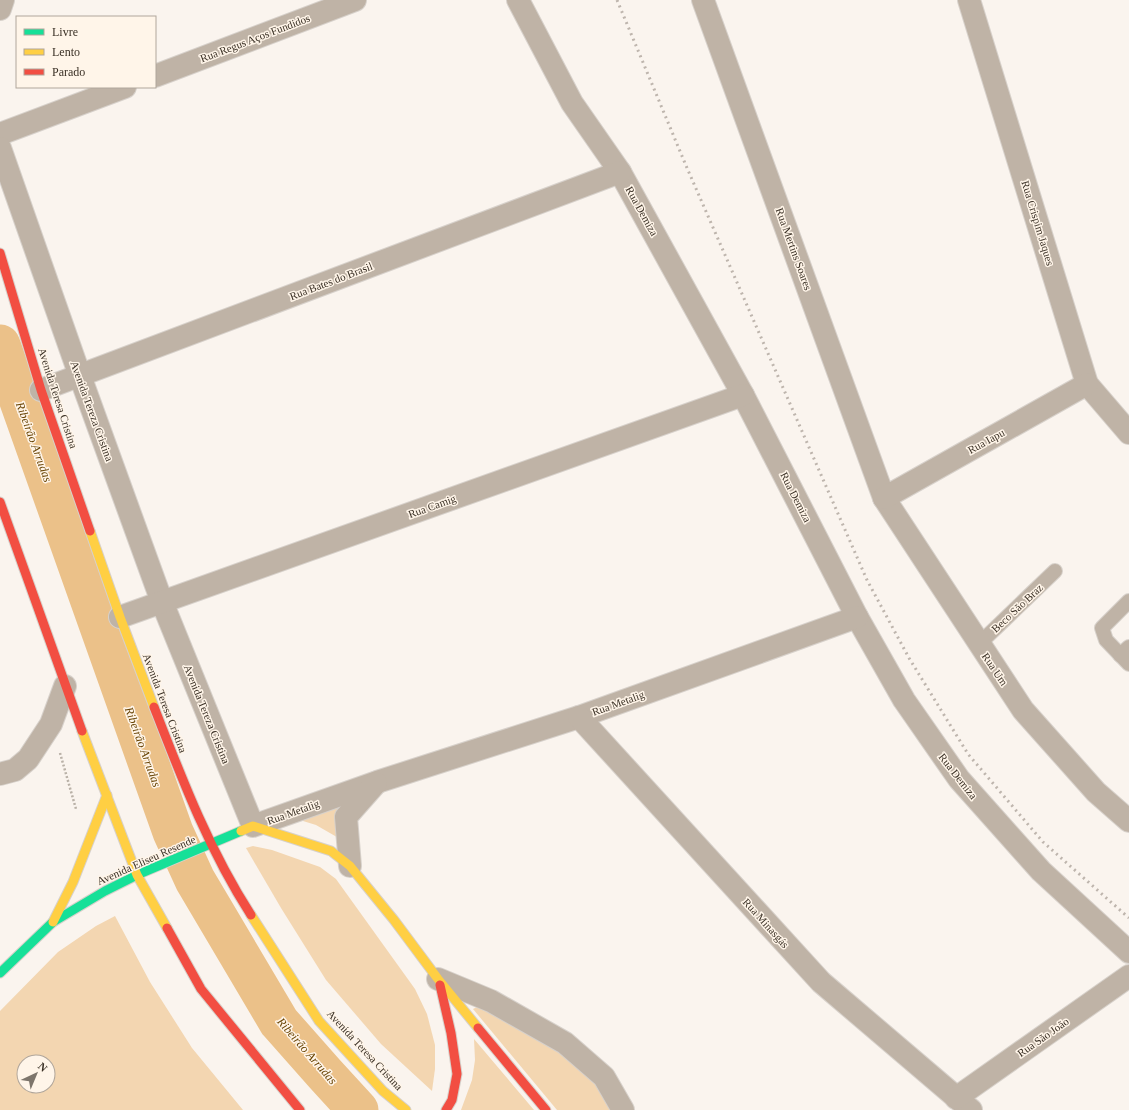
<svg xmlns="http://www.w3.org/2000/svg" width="1129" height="1110" viewBox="0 0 1129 1110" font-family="Georgia,serif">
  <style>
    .green { fill: #f3d6b1; fill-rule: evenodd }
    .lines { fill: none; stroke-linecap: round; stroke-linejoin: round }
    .river { stroke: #ebc189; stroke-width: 41 }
    .lane-casing { stroke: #d7d1cb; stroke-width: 16 }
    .street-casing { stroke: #d7d1cb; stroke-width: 24 }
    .fast-casing { stroke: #d7d1cb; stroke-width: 11 }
    .slow-casing { stroke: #d7d1cb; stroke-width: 11 }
    .jam-casing { stroke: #d7d1cb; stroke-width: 11 }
    .path { stroke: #b9b1a7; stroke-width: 2.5; stroke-dasharray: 2 2; stroke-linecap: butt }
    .lane { stroke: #bfb3a6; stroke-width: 14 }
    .street { stroke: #bfb3a6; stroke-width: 22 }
    .fast { stroke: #16e098; stroke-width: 9 }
    .slow { stroke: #ffcf43; stroke-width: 9 }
    .jam { stroke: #f24e42; stroke-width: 9 }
    .rail { stroke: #beb5ad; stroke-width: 3; stroke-dasharray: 2 4; stroke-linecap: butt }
    .labels { text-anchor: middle; stroke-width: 3; stroke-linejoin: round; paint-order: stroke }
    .street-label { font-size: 11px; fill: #3a3025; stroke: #fff5e9 }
    .water-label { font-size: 12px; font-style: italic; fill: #694404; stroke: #fff5e9 }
  </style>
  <rect width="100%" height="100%" fill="#faf4ee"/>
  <g class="green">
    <polygon points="354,796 342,840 316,825 290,817"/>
    <polygon points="253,846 272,850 320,867 336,879 415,989 427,1014 435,1045 435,1069 432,1091 381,1044 326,980 281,908 246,848"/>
    <path d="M115 916 150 982 192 1048 243 1110H0V1011L58 952 96 926ZM24 1062H48V1086H24Z"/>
    <polygon points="477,1007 556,1045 580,1061 616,1110 557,1110 473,1009"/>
    <polygon points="474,1039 534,1110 461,1110 472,1080 475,1060"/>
  </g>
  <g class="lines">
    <polyline class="river" points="0,345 173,832 195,880 279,1022 325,1074 358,1110"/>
    <g class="lane-casing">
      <g id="lane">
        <polyline points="1129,601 1102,628 1106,640 1129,664"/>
        <polyline points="979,644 1055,571"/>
        <polyline points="1120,655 1129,647"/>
      </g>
    </g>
    <g class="street-casing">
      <g id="street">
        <polyline points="518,0 572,103 620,172 743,395 857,617 904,700 959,779 1041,871 1129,952"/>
        <polyline points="703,0 884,498 1023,710 1096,792 1129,821"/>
        <polyline points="969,0 1087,384 1129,433"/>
        <polyline points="0,9 3,0"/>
        <polyline points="155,76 355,0"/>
        <polyline points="0,134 125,87"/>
        <polyline points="0,148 80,376 162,602 253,826 377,782 579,717 857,617"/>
        <polyline points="41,390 620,172"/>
        <polyline points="884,498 1087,384"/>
        <polyline points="120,617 743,395"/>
        <polyline points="579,717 821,982 971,1110"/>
        <polyline points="0,774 15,770 28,759 51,724 65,686"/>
        <polyline points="350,866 346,817 376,783"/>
        <polyline points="438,979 491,1001 565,1043 604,1077 623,1110"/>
        <polyline points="956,1098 1129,976"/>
      </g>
    </g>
    <g class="fast-casing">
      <polyline id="fast" points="0,973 53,922 105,891 139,874 241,831"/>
    </g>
    <g class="slow-casing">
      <g id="slow">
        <polyline points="90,531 120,617 154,707"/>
        <polyline points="82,731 137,875 167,928"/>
        <polyline points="241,831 253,826 331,851 350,866 394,920 438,979 478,1028"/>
        <polyline points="251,915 319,1021 383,1091 406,1110"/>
        <polyline points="53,922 73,882 107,795"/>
      </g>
    </g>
    <g class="jam-casing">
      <g id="jam">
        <polyline points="0,253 41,390 90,531"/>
        <polyline points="0,502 82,731"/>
        <path d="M154 707C182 779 209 850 251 915"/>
        <polyline points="167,928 201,989 300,1110"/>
        <polyline points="440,985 451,1033 457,1074 452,1100 446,1110"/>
        <polyline points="478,1028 546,1110"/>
      </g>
    </g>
    <polyline class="path" points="60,753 76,809"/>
    <use href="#lane" class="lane"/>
    <use href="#street" class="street"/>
    <use href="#fast" class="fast"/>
    <use href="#slow" class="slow"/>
    <use href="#jam" class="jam"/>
    <polyline class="rail" points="617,0 687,168 867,580 909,658 968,754 1043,842 1129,918"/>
  </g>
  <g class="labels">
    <g class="street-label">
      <text transform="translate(255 38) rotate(-21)" y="4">Rua Regus Aços Fundidos</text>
      <text transform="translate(642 211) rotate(61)" y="4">Rua Demiza</text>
      <text transform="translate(1038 223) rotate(73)" y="4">Rua Crispim Jaques</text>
      <text transform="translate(794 249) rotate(70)" y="4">Rua Mertins Soares</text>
      <text transform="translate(331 281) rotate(-21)" y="4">Rua Bates do Brasil</text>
      <text transform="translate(58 398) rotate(72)" y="4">Avenida Teresa Cristina</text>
      <text transform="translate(92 411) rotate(70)" y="4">Avenida Tereza Cristina</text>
      <text transform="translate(986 441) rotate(-29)" y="4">Rua Iapu</text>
      <text transform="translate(796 497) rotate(63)" y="4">Rua Demiza</text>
      <text transform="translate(432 506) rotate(-20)" y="4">Rua Camig</text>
      <text transform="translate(1017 608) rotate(-43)" y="4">Beco São Braz</text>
      <text transform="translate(995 669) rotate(56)" y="4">Rua Um</text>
      <text transform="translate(165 703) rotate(69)" y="4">Avenida Teresa Cristina</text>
      <text transform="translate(618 703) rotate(-20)" y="4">Rua Metalig</text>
      <text transform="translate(207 714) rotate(68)" y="4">Avenida Tereza Cristina</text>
      <text transform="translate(958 776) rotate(52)" y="4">Rua Demiza</text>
      <text transform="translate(293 812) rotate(-20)" y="4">Rua Metalig</text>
      <text transform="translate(146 860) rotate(-24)" y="4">Avenida Eliseu Resende</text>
      <text transform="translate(766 923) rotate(48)" y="4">Rua Minasgás</text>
      <text transform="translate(1043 1037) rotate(-35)" y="4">Rua São João</text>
      <text transform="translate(365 1050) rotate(47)" y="4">Avenida Teresa Cristina</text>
    </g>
    <g class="water-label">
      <text transform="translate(34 442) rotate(70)" y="4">Ribeirão Arrudas</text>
      <text transform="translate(143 747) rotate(70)" y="4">Ribeirão Arrudas</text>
      <text transform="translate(307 1051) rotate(49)" y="4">Ribeirão Arrudas</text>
    </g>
  </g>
  <rect x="16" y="16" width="140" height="72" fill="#fff5e9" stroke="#b0a69b"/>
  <rect x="24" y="29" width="20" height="6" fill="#16e098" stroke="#b0a69b"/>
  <text x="52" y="36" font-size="12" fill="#3a3025">Livre</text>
  <rect x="24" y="49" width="20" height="6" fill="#ffcf43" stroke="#b0a69b"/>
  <text x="52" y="56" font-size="12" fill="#3a3025">Lento</text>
  <rect x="24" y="69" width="20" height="6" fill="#f24e42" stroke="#b0a69b"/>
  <text x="52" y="76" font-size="12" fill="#3a3025">Parado</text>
  <g transform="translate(36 1074) rotate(44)"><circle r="19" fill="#fff5e9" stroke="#b0a69b"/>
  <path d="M0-3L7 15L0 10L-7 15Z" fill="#7d756b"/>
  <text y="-6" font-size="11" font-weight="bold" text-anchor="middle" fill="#3a3025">N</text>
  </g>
</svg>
